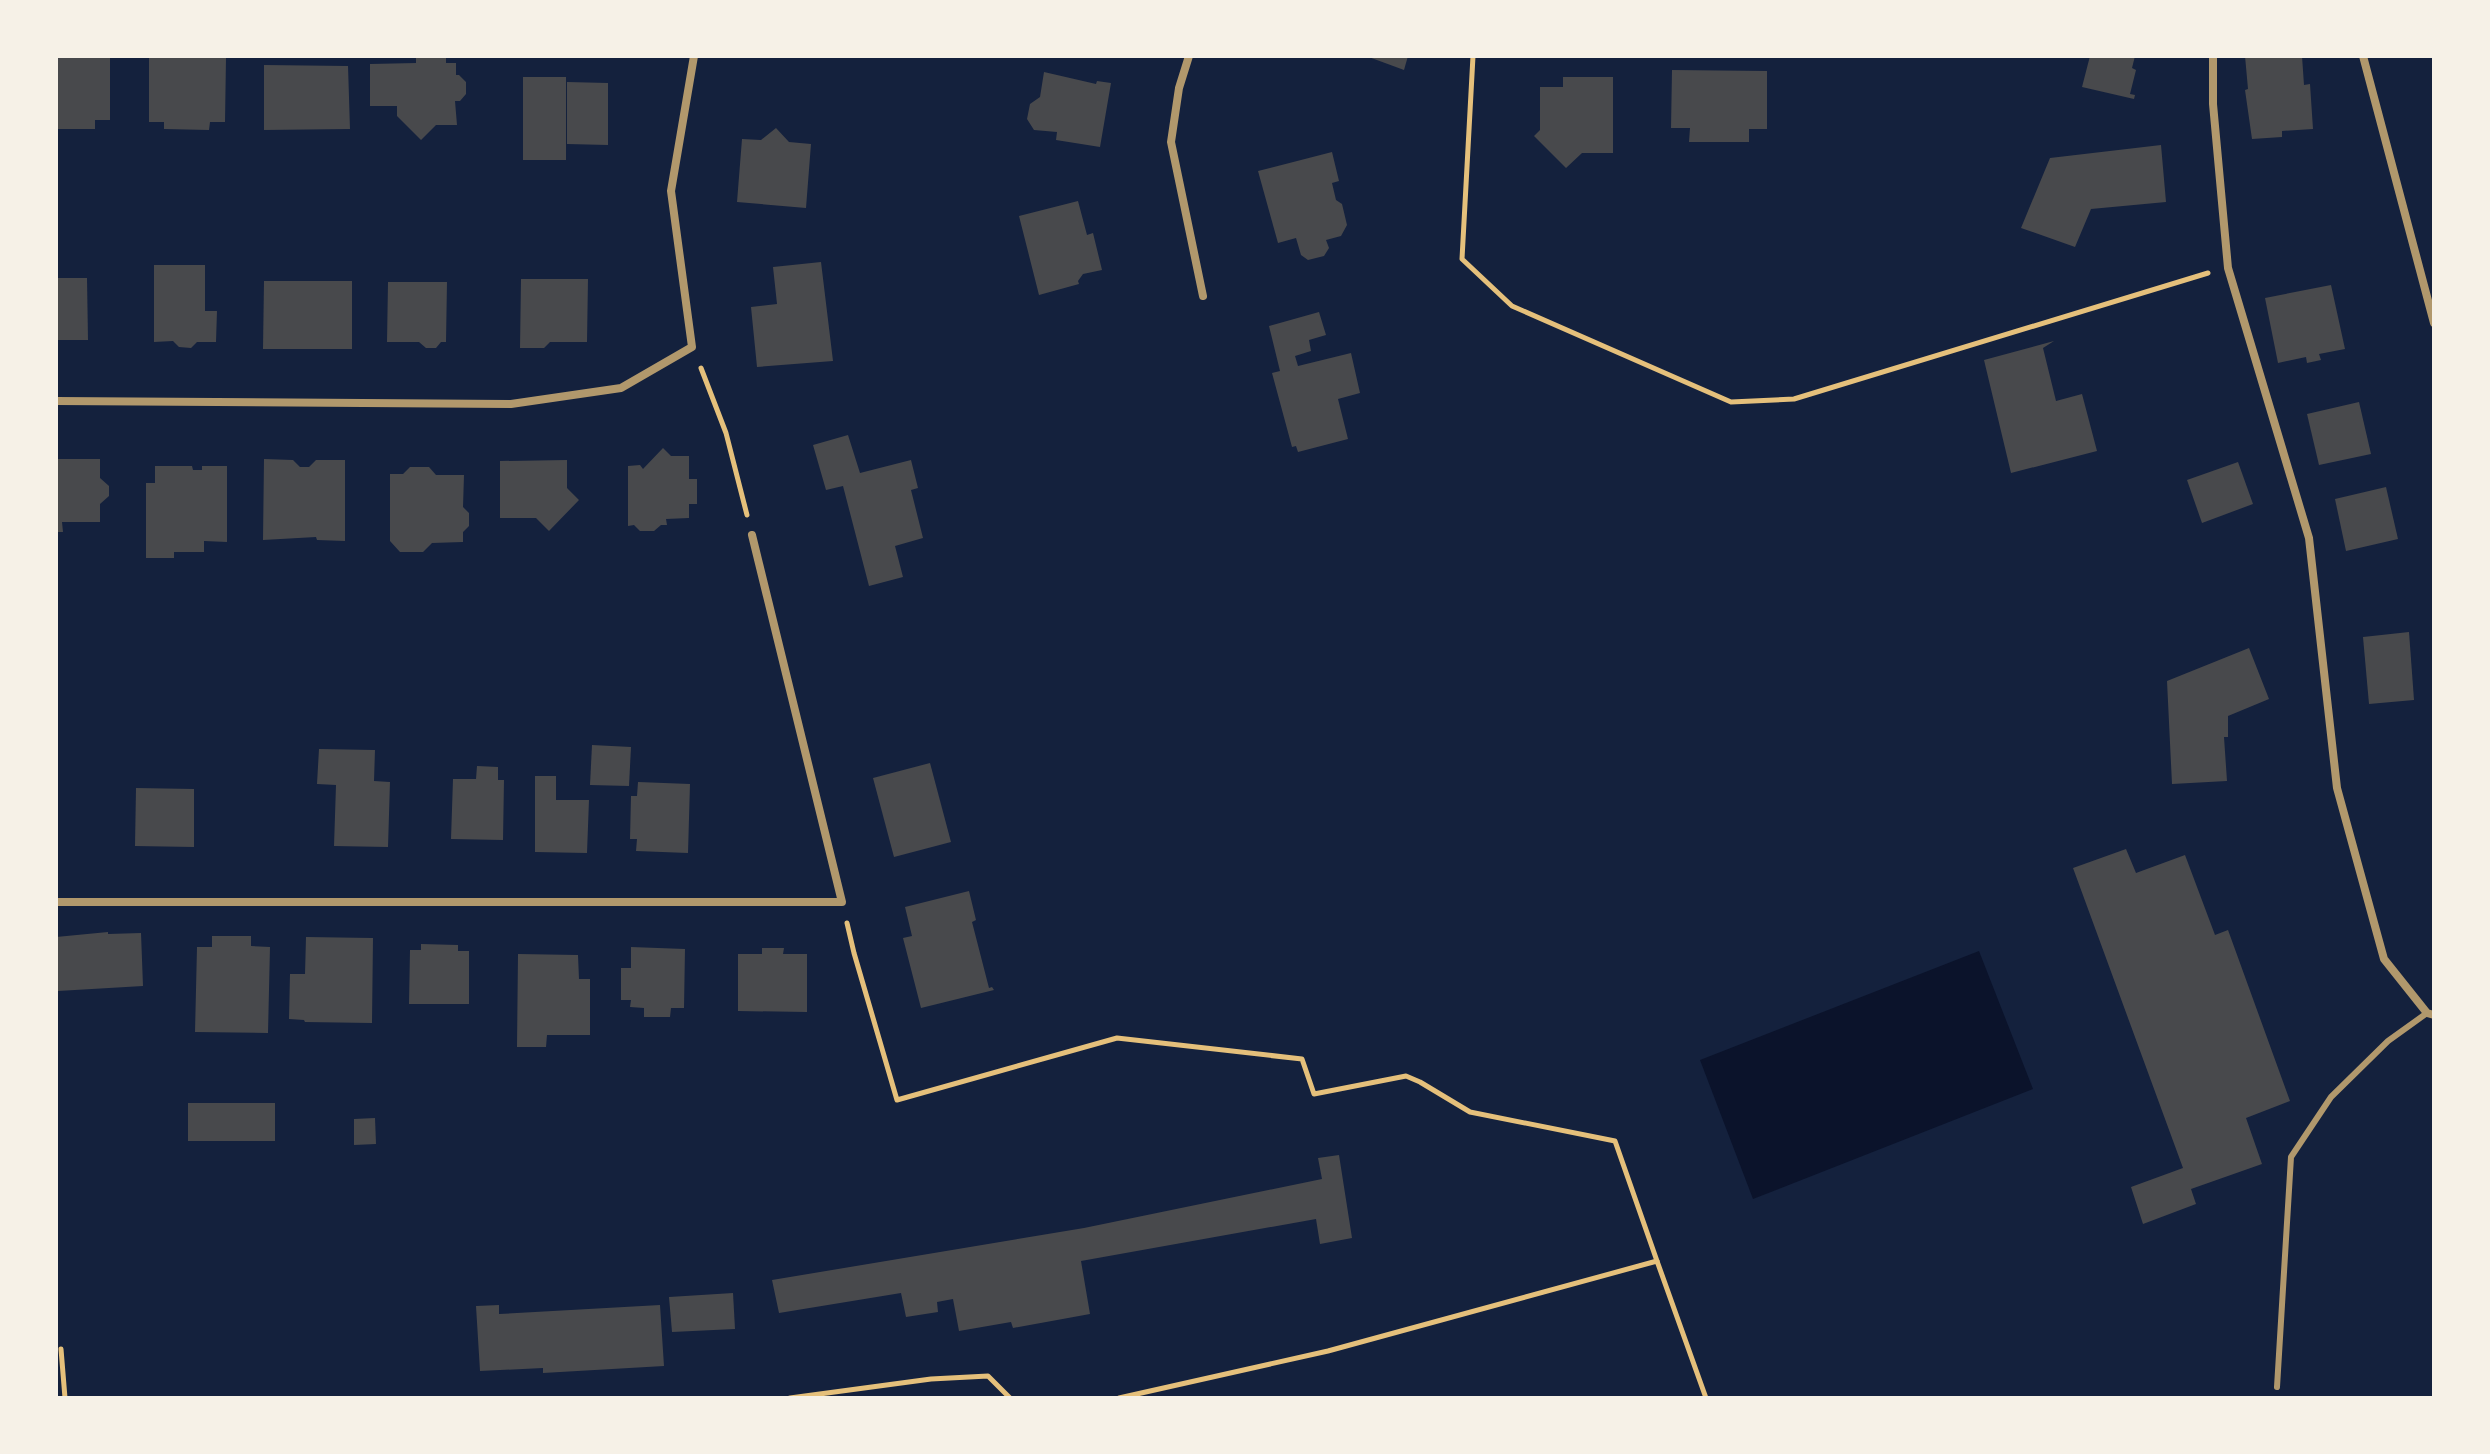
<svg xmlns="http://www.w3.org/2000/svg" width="2490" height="1454" viewBox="0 0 2490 1454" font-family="Jost,sans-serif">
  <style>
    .water { fill: #0b132b }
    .building { fill: #48494c }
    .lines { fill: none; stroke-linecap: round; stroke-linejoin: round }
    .path { stroke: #e5c07b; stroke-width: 5 }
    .service { stroke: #b1986c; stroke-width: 6 }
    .minor { stroke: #b1986c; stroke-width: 8 }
  </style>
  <rect width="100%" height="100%" fill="#14213d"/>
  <polygon class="water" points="1979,951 2033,1089 1753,1199 1700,1060"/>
  <g class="building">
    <polygon points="416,56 446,56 446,63 456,63 456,75 459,75 466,82 466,94 460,101 455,101 457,125 436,125 421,140 397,116 397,106 370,106 370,64 416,63"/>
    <polygon points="1366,56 1408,56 1404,70"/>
    <polygon points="2090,56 2135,56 2132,68 2136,70 2130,94 2135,95 2134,99 2082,87"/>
    <polygon points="2245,56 2302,56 2304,85 2310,84 2313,129 2282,131 2282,137 2252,139 2245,90 2248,89"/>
    <polygon points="56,58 110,58 110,120 95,120 95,129 56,129"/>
    <polygon points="149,58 226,58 225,122 210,122 209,130 164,129 164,122 149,122"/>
    <polygon points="264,65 348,66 350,129 264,130"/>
    <polygon points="1672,70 1767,71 1767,129 1749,129 1749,142 1689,142 1690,128 1671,128"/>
    <polygon points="1044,72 1096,84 1097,81 1111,83 1100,147 1056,140 1057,132 1034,130 1027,119 1030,104 1040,97"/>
    <rect x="523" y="77" width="43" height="83"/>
    <polygon points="1563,77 1613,77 1613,153 1582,153 1566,168 1534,136 1540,130 1540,87 1563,87"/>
    <polygon points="567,82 608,83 608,145 567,144"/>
    <polygon points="776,128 789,142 811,144 806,208 737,202 742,139 761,140"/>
    <polygon points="2161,145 2166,202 2091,209 2075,247 2021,228 2050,158"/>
    <polygon points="1332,152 1339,181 1332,183 1336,200 1342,204 1347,225 1341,236 1326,240 1329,248 1324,256 1308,260 1301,255 1296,238 1278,243 1258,171"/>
    <polygon points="1078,201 1087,235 1093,233 1102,270 1083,274 1078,281 1079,284 1039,295 1019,216"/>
    <polygon points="821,262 833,361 757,367 751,307 777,304 773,267"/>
    <polygon points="154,265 205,265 205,311 217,311 216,342 197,342 191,348 179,347 173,341 154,342"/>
    <polygon points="56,278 87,278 88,340 56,340"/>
    <polygon points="521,279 588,279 587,342 550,342 544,348 520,348"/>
    <polygon points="264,281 352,281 352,349 263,349"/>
    <polygon points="388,282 447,282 446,342 441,342 436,348 426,348 419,342 387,342"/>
    <polygon points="2331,285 2345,349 2319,354 2321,360 2307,363 2306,357 2278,363 2265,298"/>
    <polygon points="1319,312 1326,335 1309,340 1311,351 1295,356 1298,366 1351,353 1360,393 1338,399 1348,439 1298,452 1296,446 1292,447 1272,373 1280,371 1269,326"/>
    <polygon points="2054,341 2043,348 2056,401 2082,394 2097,451 2011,473 1984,360"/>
    <polygon points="2359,402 2371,454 2319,465 2307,414"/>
    <polygon points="848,435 860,473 911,460 918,488 911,490 923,538 895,546 903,577 869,586 843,486 826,490 813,445"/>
    <polygon points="663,448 671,456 689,456 689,479 697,479 697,504 689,504 689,518 666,519 667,525 661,525 654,531 640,531 634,525 628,526 628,466 640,465 643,469"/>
    <polygon points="56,459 100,459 100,478 109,486 109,496 100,504 100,522 62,522 63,532 56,532"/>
    <polygon points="264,459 293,460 300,467 309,467 316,460 345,460 345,541 317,540 316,537 263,540"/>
    <polygon points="567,460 567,488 579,500 549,531 536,518 500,518 500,461"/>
    <polygon points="2238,462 2253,504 2202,523 2187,480"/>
    <polygon points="155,466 192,466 193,470 202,470 202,466 227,466 227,542 204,541 204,552 174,552 174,558 146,558 146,483 155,483"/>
    <polygon points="410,467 429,467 436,475 464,475 463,507 469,513 469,526 463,532 463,542 432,543 423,552 400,552 390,541 390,474 403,474"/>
    <polygon points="2386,487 2398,539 2346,551 2335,499"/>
    <polygon points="2409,632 2414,700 2369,704 2363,637"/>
    <polygon points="2249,648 2269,699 2228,716 2228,737 2224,737 2227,781 2172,784 2167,681"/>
    <polygon points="592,745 631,747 629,786 590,785"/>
    <polygon points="319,749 375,750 374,781 390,782 388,847 334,846 336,785 317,784"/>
    <polygon points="930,763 951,842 894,857 873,778"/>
    <polygon points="477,766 498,767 498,780 504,780 503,840 451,839 453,779 476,779"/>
    <polygon points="535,776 556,776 556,800 589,800 587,853 535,852"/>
    <polygon points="638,782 690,784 688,853 636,851 637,839 630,839 631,796 637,796"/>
    <polygon points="136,788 194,789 194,847 135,846"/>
    <polygon points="2126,849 2136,873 2185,855 2215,935 2228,930 2290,1101 2246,1118 2262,1164 2191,1189 2196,1204 2143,1224 2131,1187 2183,1168 2073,868"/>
    <polygon points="969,891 976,920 972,922 989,988 992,987 994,990 921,1008 903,938 912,936 905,907"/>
    <polygon points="108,932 108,934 141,933 143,986 58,991 56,937"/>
    <polygon points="212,936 251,936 251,946 270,947 268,1033 195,1032 197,947 212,947"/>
    <polygon points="306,937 373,938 372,1023 305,1022 304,1020 289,1019 290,974 305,974"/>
    <polygon points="421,944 458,945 458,951 469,951 469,1004 409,1004 410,950 421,950"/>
    <polygon points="631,947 685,949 684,1008 671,1008 670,1017 644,1017 644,1008 630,1007 631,1000 621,1000 621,968 631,968"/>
    <polygon points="762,948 784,948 783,954 807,954 807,1012 738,1011 738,954 762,954"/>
    <polygon points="518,954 578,955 579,979 590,979 590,1035 547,1035 546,1047 517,1047"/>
    <rect x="188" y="1103" width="87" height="38"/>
    <polygon points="375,1118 376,1144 354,1145 354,1119"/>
    <polygon points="1339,1155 1352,1238 1320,1244 1316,1219 1081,1261 1090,1314 1013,1328 1011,1322 959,1331 953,1299 937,1302 938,1312 906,1317 901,1293 779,1313 772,1280 1084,1228 1322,1179 1318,1158"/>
    <polygon points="733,1293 735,1329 672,1332 669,1297"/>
    <polygon points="499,1305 499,1314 660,1305 664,1366 543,1373 543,1368 480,1371 476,1306"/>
  </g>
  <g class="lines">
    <g class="path">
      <polyline points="1473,56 1462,259 1512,306 1731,402 1794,399 2208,273"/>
      <polyline points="701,368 726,433 747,515"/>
      <polyline points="847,923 854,953 897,1100 1117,1038 1302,1059 1314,1094 1406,1076 1420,1082 1470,1112 1615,1141 1657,1261"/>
      <polyline points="61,1349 65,1398"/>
      <polyline points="790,1398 931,1379 988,1376 1010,1398"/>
      <polyline points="1119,1398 1328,1351 1657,1261 1706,1398"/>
    </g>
    <polyline class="service" points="2277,1387 2291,1157 2331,1097 2388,1041 2427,1013"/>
    <g class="minor">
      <polyline points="1189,56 1179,88 1171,142 1203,296"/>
      <polyline points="2213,56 2213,104 2228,268 2309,538 2337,788 2384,959 2427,1013 2434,1015"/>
      <polyline points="2363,56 2434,323"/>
      <polyline points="56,401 511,404 621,388 692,347 671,191 694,56"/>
      <polyline points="56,902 842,902 752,535"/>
    </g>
  </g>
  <rect width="2490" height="1454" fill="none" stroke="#f6f1e7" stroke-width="116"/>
</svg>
